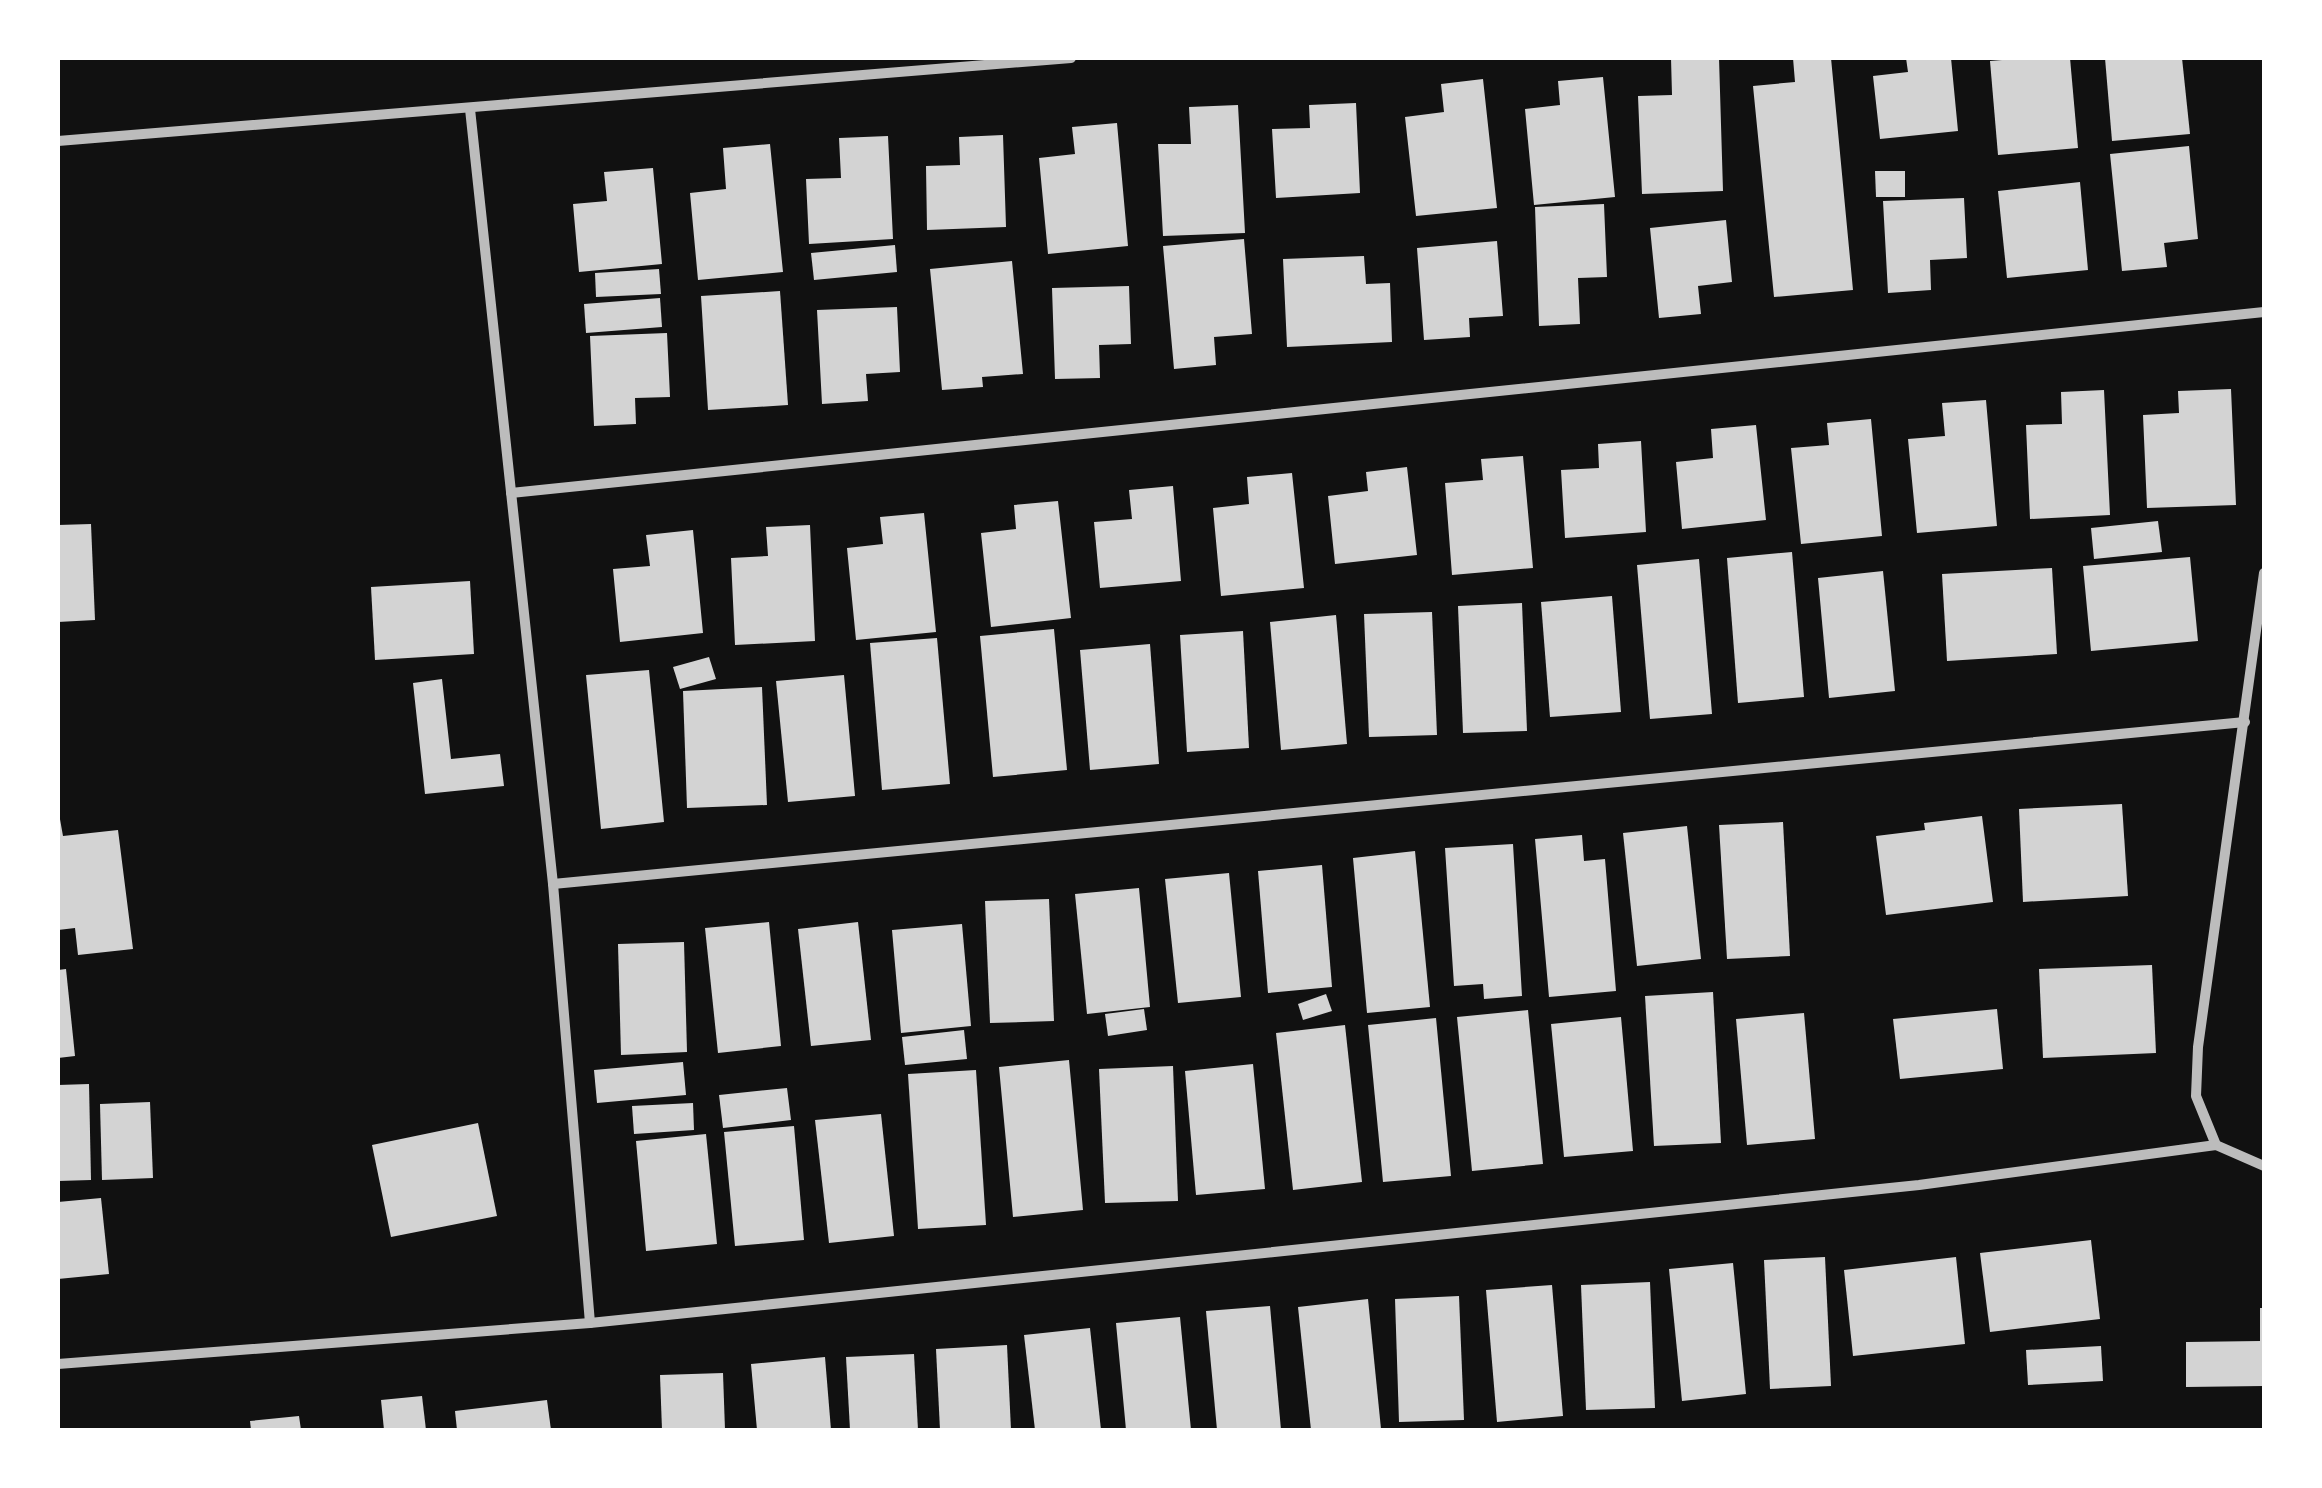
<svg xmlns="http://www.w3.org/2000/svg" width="2322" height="1488" viewBox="0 0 2322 1488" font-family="Manrope,sans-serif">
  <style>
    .building { fill: #d3d3d3 }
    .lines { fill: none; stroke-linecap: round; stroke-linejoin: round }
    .minor { stroke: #bcbcbc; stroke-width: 10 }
  </style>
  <rect width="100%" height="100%" fill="#111"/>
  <g class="building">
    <polygon points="1671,58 1719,58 1723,191 1642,194 1638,96 1672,95"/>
    <polygon points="1793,58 1831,58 1853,290 1774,297 1753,86 1795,82"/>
    <polygon points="1906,58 1951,58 1958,131 1880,139 1873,76 1908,72"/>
    <polygon points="2026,58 2070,58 2078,148 1998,155 1990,61"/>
    <polygon points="2105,58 2182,58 2190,134 2112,141"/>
    <polygon points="1603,77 1615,197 1534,205 1525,109 1560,105 1558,81"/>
    <polygon points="1483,79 1497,208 1416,216 1405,117 1444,112 1441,84"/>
    <polygon points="1356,103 1360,193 1276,198 1272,129 1310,128 1309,105"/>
    <polygon points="1238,105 1245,233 1163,236 1158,144 1191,144 1189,107"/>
    <polygon points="1117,123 1128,246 1048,254 1039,158 1075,154 1072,127"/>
    <polygon points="1003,135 1006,227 927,230 926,166 960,165 959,137"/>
    <polygon points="888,136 893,239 809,244 806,179 841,178 839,138"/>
    <polygon points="770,144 783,272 698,280 690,193 726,189 723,148"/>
    <polygon points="2189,146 2198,239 2164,243 2167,267 2122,271 2110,154"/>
    <polygon points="653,168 662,264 579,272 573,204 607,201 604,172"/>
    <polygon points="1875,171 1905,171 1905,197 1876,197"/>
    <polygon points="2080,182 2088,270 2007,278 1998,191"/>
    <polygon points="1964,198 1967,258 1930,260 1931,290 1888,293 1883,201"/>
    <polygon points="1604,204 1607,277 1578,278 1580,324 1539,326 1535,207"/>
    <polygon points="1726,220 1732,282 1698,286 1701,314 1659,318 1650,228"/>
    <polygon points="1244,239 1252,334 1214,337 1216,365 1174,369 1163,246"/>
    <polygon points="1497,241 1503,316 1469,318 1470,337 1424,340 1417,248"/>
    <polygon points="895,245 897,272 814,280 811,253"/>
    <polygon points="1364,256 1366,284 1390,283 1392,342 1287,347 1283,259"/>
    <polygon points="1012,261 1023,374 982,377 983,387 942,390 930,269"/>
    <polygon points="659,269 661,294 596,297 595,273"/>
    <polygon points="1129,286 1131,344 1099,345 1100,378 1055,379 1052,288"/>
    <polygon points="780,291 788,405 708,410 701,296"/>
    <polygon points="660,298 662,327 586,333 584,304"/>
    <polygon points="897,307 900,372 866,374 868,401 822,404 817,310"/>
    <polygon points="667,333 670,397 635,398 636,424 594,426 590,336"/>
    <polygon points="2231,389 2236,505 2147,508 2143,415 2179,413 2178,391"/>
    <polygon points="2104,390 2110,515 2030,519 2026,425 2062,424 2061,392"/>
    <polygon points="1986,400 1997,526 1917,533 1908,439 1945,436 1942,403"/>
    <polygon points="1871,419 1882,536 1801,544 1791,448 1829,445 1827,423"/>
    <polygon points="1756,425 1766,520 1682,529 1676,462 1713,458 1711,429"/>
    <polygon points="1641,441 1646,532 1565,538 1561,470 1599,468 1598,444"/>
    <polygon points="1523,456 1533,568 1452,575 1445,483 1483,480 1481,459"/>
    <polygon points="1407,467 1417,555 1335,564 1328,496 1368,491 1366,472"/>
    <polygon points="1292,473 1304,588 1221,596 1213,508 1249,504 1247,477"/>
    <polygon points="1173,486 1181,581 1100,588 1094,522 1132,519 1129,490"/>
    <polygon points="1058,501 1071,618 991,627 981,533 1016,529 1014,505"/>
    <polygon points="924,513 936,632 856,640 847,548 883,544 880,517"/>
    <polygon points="2158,521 2162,552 2094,559 2091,528"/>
    <polygon points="91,524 95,620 58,622 58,525"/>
    <polygon points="810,525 815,641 735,645 731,558 768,556 766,527"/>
    <polygon points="693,530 703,633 620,642 613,569 650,566 646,535"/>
    <polygon points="1792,552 1804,697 1738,703 1727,558"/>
    <polygon points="2190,557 2198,641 2091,651 2083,566"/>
    <polygon points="1699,559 1712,714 1650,719 1637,565"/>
    <polygon points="2052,568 2057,654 1947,661 1942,574"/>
    <polygon points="1883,571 1895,691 1829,698 1818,578"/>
    <polygon points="470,581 474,654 375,660 371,587"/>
    <polygon points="1612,596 1621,712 1550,717 1541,602"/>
    <polygon points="1522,603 1527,731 1463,733 1458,606"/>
    <polygon points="1432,612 1437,735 1369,737 1364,614"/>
    <polygon points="1336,615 1347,744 1281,750 1270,622"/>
    <polygon points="1054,629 1067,770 993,777 980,636"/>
    <polygon points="1243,631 1249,748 1187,752 1180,635"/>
    <polygon points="937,638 950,784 882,790 870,643"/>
    <polygon points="1150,644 1159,764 1090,770 1080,650"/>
    <polygon points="709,657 716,679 680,689 673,667"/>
    <polygon points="649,670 664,822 601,829 586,675"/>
    <polygon points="844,675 855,796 788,802 776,681"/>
    <polygon points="442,679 451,759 500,754 504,786 425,794 413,683"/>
    <polygon points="762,687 767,805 687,808 683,691"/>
    <polygon points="2122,804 2128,896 2023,902 2019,809"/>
    <polygon points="58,808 63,836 118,830 133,949 78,955 75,928 58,930"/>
    <polygon points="1982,816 1993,902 1886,915 1876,836 1925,830 1924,823"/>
    <polygon points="1783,822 1790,956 1727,959 1719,825"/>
    <polygon points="1687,826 1701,959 1637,966 1623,833"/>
    <polygon points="1582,835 1584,861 1605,859 1616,991 1549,997 1535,839"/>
    <polygon points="1513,844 1522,996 1484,999 1483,984 1454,986 1445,848"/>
    <polygon points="1415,851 1430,1007 1367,1013 1353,858"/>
    <polygon points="1322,865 1332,987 1268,993 1258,871"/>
    <polygon points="1229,873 1241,997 1178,1003 1165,879"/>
    <polygon points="1139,888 1150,1007 1087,1014 1075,894"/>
    <polygon points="1049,899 1054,1021 990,1023 985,901"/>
    <polygon points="769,922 781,1046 718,1053 705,928"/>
    <polygon points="858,922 871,1040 811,1046 798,929"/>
    <polygon points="962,924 971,1026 901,1033 892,930"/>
    <polygon points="684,942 687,1052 621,1055 618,944"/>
    <polygon points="2152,965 2156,1053 2043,1058 2039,969"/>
    <polygon points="66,969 75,1056 58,1058 58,970"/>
    <polygon points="1713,992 1721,1143 1654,1146 1645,996"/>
    <polygon points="1326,994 1332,1011 1303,1020 1298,1004"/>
    <polygon points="1144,1009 1147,1030 1108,1036 1105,1014"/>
    <polygon points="1997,1009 2003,1069 1900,1079 1893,1019"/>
    <polygon points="1528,1010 1543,1164 1472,1171 1457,1017"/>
    <polygon points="1804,1013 1815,1139 1747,1145 1736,1019"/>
    <polygon points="1621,1017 1633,1151 1564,1157 1551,1024"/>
    <polygon points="1436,1018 1451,1176 1383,1182 1368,1025"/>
    <polygon points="1345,1025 1362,1182 1293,1190 1276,1033"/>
    <polygon points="964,1030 967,1059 905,1065 902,1037"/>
    <polygon points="1069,1060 1083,1210 1013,1217 999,1067"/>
    <polygon points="683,1062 686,1095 597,1103 594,1070"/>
    <polygon points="1253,1064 1265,1189 1196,1195 1185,1071"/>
    <polygon points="1173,1066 1178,1201 1105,1203 1099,1069"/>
    <polygon points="976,1070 986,1225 918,1229 908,1074"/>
    <polygon points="89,1084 91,1180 58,1181 58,1085"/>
    <polygon points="787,1088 791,1120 723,1128 719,1095"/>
    <polygon points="150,1102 153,1178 102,1180 100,1104"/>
    <polygon points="693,1103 694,1130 634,1134 632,1106"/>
    <polygon points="881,1114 894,1236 829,1243 815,1120"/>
    <polygon points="478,1123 497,1216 391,1237 372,1145"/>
    <polygon points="794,1126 804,1240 735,1246 724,1132"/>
    <polygon points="706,1134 717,1244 646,1251 636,1141"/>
    <polygon points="101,1198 109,1274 58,1279 58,1202"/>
    <polygon points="2091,1240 2100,1319 1990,1332 1980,1253"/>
    <polygon points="1825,1257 1831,1386 1770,1389 1764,1260"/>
    <polygon points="1956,1257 1965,1344 1853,1356 1844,1270"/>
    <polygon points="1733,1263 1746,1394 1682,1401 1669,1269"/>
    <polygon points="1650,1282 1655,1408 1586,1410 1581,1285"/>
    <polygon points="1552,1285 1563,1416 1497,1422 1486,1290"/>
    <polygon points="1459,1296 1464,1420 1399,1422 1395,1299"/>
    <polygon points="1368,1299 1381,1429 1311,1430 1298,1307"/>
    <polygon points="1270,1306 1281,1430 1217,1430 1206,1311"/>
    <polygon points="2260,1308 2264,1308 2264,1386 2186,1387 2186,1342 2260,1341"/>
    <polygon points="1180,1317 1191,1430 1126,1430 1116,1323"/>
    <polygon points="1090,1328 1101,1430 1035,1430 1024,1335"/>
    <polygon points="1007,1345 1011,1430 940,1430 936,1349"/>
    <polygon points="2101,1346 2103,1381 2028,1385 2026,1350"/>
    <polygon points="914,1354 918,1430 850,1430 846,1357"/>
    <polygon points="825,1357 831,1430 757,1430 751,1364"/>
    <polygon points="723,1373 725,1430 662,1430 660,1375"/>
    <polygon points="422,1396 426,1430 384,1430 381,1400"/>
    <polygon points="547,1400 551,1430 457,1430 455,1411"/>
    <polygon points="299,1416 301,1430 251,1430 250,1421"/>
  </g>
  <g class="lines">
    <g class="minor">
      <polyline points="470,109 553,884 590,1323"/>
      <polyline points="58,141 1071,58"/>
      <polyline points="511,493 2264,312"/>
      <polyline points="2264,573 2198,1047 2196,1096 2216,1145 2264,1166"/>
      <polyline points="553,884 2245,722"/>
      <polyline points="58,1364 590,1323 1919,1185 2216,1145"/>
    </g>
  </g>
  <rect width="2322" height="1488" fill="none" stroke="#ffffff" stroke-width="120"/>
</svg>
